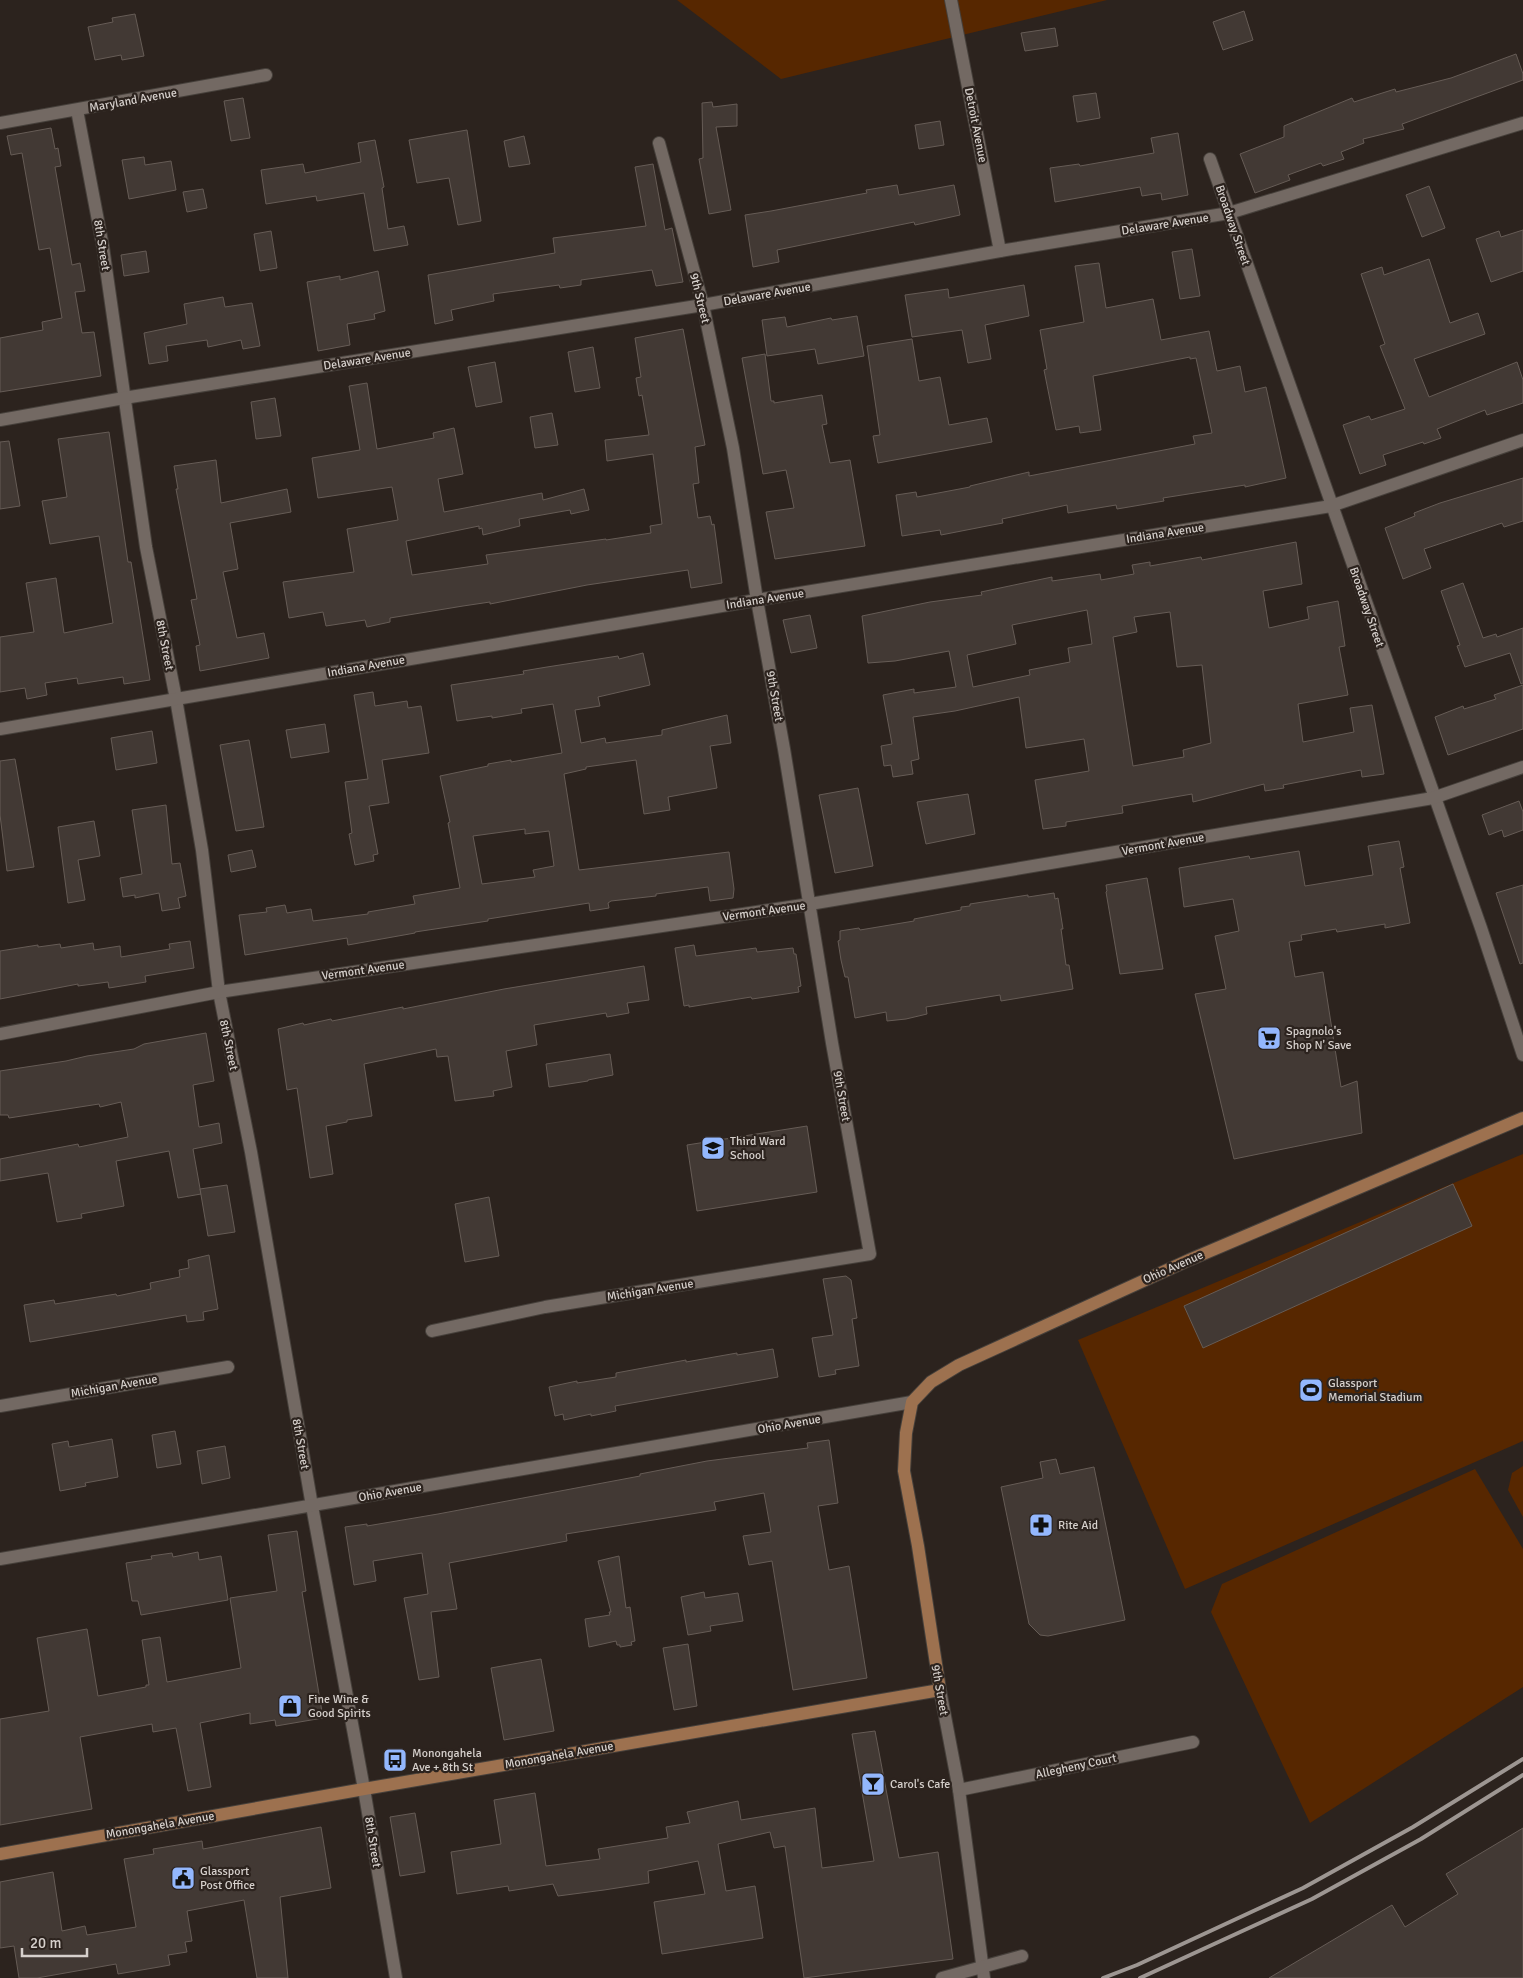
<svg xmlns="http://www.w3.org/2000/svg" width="1523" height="1978" viewBox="0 0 1523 1978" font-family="Signika,sans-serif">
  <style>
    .green { fill: #572700 }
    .building { fill: #423934; stroke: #665c56; fill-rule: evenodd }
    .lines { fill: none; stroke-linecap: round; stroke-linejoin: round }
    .street-casing { stroke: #46403b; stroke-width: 14 }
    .secondary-casing { stroke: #46403b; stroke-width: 14 }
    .street { stroke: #736963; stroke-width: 12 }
    .secondary { stroke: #9d714f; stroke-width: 12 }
    .rail { stroke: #9d9692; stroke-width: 4 }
    .labels { text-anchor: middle; stroke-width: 4.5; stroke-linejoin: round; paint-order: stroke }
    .street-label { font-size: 12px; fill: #d6d0cc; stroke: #2c231e }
    .poi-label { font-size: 12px; fill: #d6d0cc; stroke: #2c231e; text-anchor: start }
  </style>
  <rect width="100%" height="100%" fill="#2c231e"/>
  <g class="green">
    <polygon points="677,0 1107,0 781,79"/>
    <polygon points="1523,1154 1523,1441 1185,1589 1078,1340"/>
    <polygon points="1523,1466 1523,1517 1508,1490 1512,1473"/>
    <polygon points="1475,1469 1523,1549 1523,1687 1310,1823 1211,1612 1222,1584"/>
  </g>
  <g class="building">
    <polygon points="1244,11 1253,40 1223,50 1213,22"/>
    <polygon points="135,14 144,56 122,60 121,55 95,60 88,27 113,22 112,18"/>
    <polygon points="1055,28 1058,46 1025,51 1021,33"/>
    <polygon points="1516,54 1523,74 1523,80 1405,123 1402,124 1404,129 1363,139 1364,143 1341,152 1344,159 1323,166 1321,163 1288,175 1290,180 1255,193 1240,154 1284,137 1284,126 1352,98 1354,102 1395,89 1396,92 1451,78"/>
    <polygon points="1096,93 1100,118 1077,122 1073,96"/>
    <polygon points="243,98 250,138 231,141 224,101"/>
    <polygon points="712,102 713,107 737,104 737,126 716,127 731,210 709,214 699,159 703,158 702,103"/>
    <polygon points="940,121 944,145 919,149 915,125"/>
    <polygon points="51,128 55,149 58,148 61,166 55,167 72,265 80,263 85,291 75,292 82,333 94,332 101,376 0,392 0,338 43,330 42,322 62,318 50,248 39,250 22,153 11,155 7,136"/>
    <polygon points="467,130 481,221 458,225 449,178 417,183 409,140"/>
    <polygon points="1178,133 1188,195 1162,200 1161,193 1142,196 1140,187 1055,202 1050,168 1079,164 1080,166 1154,153 1151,138"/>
    <polygon points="524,136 530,164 509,167 504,141"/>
    <polygon points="375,140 384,187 382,188 388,229 404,226 408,245 374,251 364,193 317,201 316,196 266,204 261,170 303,164 305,173 361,162 358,143"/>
    <polygon points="144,157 145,165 171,161 176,190 129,199 122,160"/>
    <polygon points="653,164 665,230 672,228 683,282 656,286 652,270 581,280 581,285 560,288 559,285 493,294 494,301 451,310 453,320 435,324 428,275 555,253 553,238 646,226 635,167"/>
    <polygon points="897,185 899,195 954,185 960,215 915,225 914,222 777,250 779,262 753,267 745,215 771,211 867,193 866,190"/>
    <polygon points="1429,186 1445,228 1422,237 1406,195"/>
    <polygon points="203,189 207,208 187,212 183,192"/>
    <polygon points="1523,230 1523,271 1491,282 1476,239 1499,231 1501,237"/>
    <polygon points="271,231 277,268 260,271 254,234"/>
    <polygon points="1192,249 1200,296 1180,299 1172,252"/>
    <polygon points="146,251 149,272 124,276 121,255"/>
    <polygon points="1429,259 1450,323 1478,313 1485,334 1414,359 1429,397 1517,362 1523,380 1523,403 1487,415 1485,410 1437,429 1441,438 1424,444 1423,442 1383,455 1386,465 1360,474 1343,425 1369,416 1371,420 1405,409 1380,346 1385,344 1361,274 1382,267 1384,275"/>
    <polygon points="1099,263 1106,308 1153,299 1161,340 1209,331 1217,371 1240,366 1245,392 1266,387 1286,478 1245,487 1245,485 1163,498 1164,501 1117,509 1116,505 1068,513 1067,505 1002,519 1003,523 987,526 941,535 940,530 902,536 896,495 916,492 917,497 970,487 970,486 1029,472 1029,476 1195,444 1193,436 1212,433 1196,358 1190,359 1190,357 1093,376 1101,430 1080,433 1079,426 1056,430 1044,370 1047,369 1040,330 1084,322 1075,266"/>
    <polygon points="378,271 385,311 374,314 375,319 347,324 350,345 318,351 307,282 340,276 340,280"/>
    <polygon points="1024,285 1029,316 985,325 991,359 968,363 962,330 912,337 905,295 948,289 949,298"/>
    <polygon points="223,297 225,307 252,303 260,346 243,349 241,340 208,347 207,340 166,346 168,361 149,364 144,333 187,324 184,304"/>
    <polygon points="857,316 864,356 818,364 815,349 767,356 762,320 785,317 787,327 831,318 832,320"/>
    <polygon points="683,329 705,445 695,447 699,483 693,484 698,518 710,516 712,525 714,524 722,583 691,588 688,570 587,585 490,604 490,602 463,606 390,618 390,622 367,627 365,620 326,626 323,612 289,618 283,582 354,572 347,529 398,520 392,487 318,498 312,458 360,450 349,386 367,383 377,449 434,438 433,433 454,428 463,474 438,479 444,512 542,493 543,500 584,489 589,510 571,514 570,510 519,519 520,526 483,535 482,528 479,529 479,526 406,541 412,575 488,564 486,555 606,539 606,540 651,533 650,526 662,524 653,454 607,461 605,440 649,435 642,395 639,396 636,378 641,377 635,338"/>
    <polygon points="912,339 919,381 940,377 949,425 987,418 992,442 878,463 873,436 880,435 867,346"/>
    <polygon points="593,347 600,388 575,392 568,352"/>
    <polygon points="765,354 771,401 774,401 774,403 822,395 827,424 822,425 830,463 850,460 865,546 775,559 766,512 794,508 786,470 763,474 742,358"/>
    <polygon points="495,362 502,402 476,407 468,367"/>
    <polygon points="275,398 281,436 256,439 251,402"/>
    <polygon points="552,413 558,445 535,448 530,417"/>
    <polygon points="109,432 128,562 131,562 150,680 124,684 123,677 78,684 77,678 45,683 47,695 27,699 25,688 0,692 0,637 34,632 26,583 56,578 64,633 113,623 99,536 50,544 42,501 67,497 58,439"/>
    <polygon points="9,441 20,506 0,509 0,442"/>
    <polygon points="216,460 221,503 287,489 291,512 230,523 238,569 223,572 237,638 264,633 269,658 200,671 196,646 200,645 191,600 197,599 176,489 178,489 174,466"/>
    <polygon points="1523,478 1523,521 1504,527 1502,523 1424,549 1431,568 1403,579 1385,528 1415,516 1414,513 1440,503"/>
    <path d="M1296 542 1302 584 1263 591 1269 628 1309 619 1307 607 1338 601 1345 646 1339 647 1348 695 1298 704 1303 742 1354 732 1350 708 1372 705 1384 774 1362 777 1361 770 1283 785 1284 788 1265 791 1264 784 1193 802 1192 794 1122 806 1123 813 1066 822V826L1043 829 1035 780 1089 771 1084 739 1026 748 1019 697 955 711 913 717 919 759 911 761 913 774 893 777 891 765 884 766 881 746 892 744 883 695 914 689V693L956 687 949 651 895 661 868 663 862 616 930 602 982 595 981 592 1052 577V581L1100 574 1101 580 1134 574 1132 565 1150 562V566L1201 557 1202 560ZM1087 610 1092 644 1068 648 1070 662 1029 670 1030 675 973 687 967 655 1016 644 1012 625ZM1170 612 1177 667 1202 665 1211 743 1183 750 1184 757 1133 766 1113 637 1137 632 1134 617Z"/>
    <polygon points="1463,583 1483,638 1496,634 1497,637 1523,628 1523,683 1521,684 1510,653 1465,667 1457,646 1460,645 1441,591"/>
    <polygon points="810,615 817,648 791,653 783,620"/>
    <path d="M643 653 650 685 598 697 600 706 575 710 581 743 605 738 606 743 662 735V730L727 715 731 743 710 746 717 788 668 797 670 810 644 814 636 760 586 767V769L564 774 579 870 729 852 734 889 733 898 710 901 708 887 656 894V896L611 901 608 903 609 908 590 911 589 903 488 919V921L415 932V933L359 943 348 945 347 938 245 955 239 915 267 912 266 908 285 905 287 913 311 909 313 921 368 914V912L415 904 413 896 460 888 448 823 450 822 440 776 488 766V764L511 760V762L562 753 553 704 521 709 522 713 492 718V716L457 721 451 685 524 674 523 671 547 667 618 656 619 659ZM525 829V834L549 831 554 866 533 870 535 877 482 884 473 836Z"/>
    <polygon points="1523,685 1523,729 1448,755 1435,717 1463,706 1464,709 1496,699 1494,695"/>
    <polygon points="373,692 375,706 407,701 408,708 421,706 429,753 382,760 389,803 369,806 378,854 373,855 374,861 355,865 349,834 352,833 345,782 368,779 354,695"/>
    <polygon points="325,724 329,752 291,758 286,730"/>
    <polygon points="152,731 157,763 116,770 111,738"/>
    <polygon points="249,740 264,827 236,831 220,745"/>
    <polygon points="15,759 34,867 7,871 0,815 0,761"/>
    <polygon points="858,788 873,866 835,873 819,795"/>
    <polygon points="968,794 975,834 926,844 917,802"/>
    <polygon points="1519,801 1523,812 1523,830 1504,837 1502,830 1489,835 1482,815"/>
    <polygon points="166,805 172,864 180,863 186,896 178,898 180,908 162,911 159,893 135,898 135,895 123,897 120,878 142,874 132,810"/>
    <polygon points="94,821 100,856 78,860 85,900 68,903 58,827"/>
    <polygon points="1399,841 1404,867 1400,868 1410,923 1385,928 1385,924 1337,932 1336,929 1301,935 1302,940 1289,942 1295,977 1323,972 1341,1087 1357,1081 1362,1133 1234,1159 1195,994 1226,989 1215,936 1239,931 1233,899 1184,907 1179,868 1249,856 1250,859 1299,851 1305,886 1373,875 1368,846"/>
    <polygon points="252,850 256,867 231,872 228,855"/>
    <polygon points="1147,878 1163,969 1120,974 1106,892 1107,891 1106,885"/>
    <polygon points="1523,885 1523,963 1520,964 1496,893"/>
    <polygon points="1054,893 1055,899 1058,898 1063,929 1061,929 1066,965 1069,965 1073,989 1001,1001 1000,995 926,1007 927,1014 906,1019 887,1021 886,1012 855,1018 848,977 845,977 841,960 838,941 840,940 840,931 859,928 860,930 914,921 914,919 961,910 961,907 970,906 970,904 1028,895 1028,897"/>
    <polygon points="190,941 194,968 145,976 146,982 109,988 108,982 78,986 78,984 0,999 0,951 38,945 38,947 60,944 61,948 93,943 94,950 120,946 121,957 170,949 169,944"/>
    <polygon points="694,945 696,956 756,948 757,952 793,948 794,954 796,954 801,986 798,987 799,992 752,999 751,997 689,1007 689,1005 684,1006 675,948"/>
    <polygon points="644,966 649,1000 627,1003 629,1013 607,1017 606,1013 534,1025 537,1045 506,1051 512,1087 493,1091 494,1096 455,1101 448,1056 437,1057 436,1049 364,1064 372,1116 347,1120 347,1122 326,1126 333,1174 310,1178 297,1088 287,1090 278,1029 303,1023 304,1025 331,1019 332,1021 403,1007 403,1009 504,989"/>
    <polygon points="206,1033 214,1081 193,1085 199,1127 219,1123 222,1143 193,1149 201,1194 178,1198 169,1151 116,1161 124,1206 81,1214 82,1218 57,1222 48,1173 0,1181 0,1159 78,1144 79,1147 128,1137 121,1102 100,1107 99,1104 9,1118 8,1115 0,1115 0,1071 66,1061 87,1056 134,1049 144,1044"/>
    <polygon points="610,1054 613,1075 588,1080 588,1081 549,1087 546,1064"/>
    <polygon points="807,1126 817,1192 697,1211 687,1145"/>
    <polygon points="1453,1184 1472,1226 1203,1348 1184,1306"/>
    <polygon points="227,1185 235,1232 208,1236 200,1189"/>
    <polygon points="489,1197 499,1256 465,1262 455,1204"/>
    <polygon points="209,1255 218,1309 203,1312 204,1320 187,1322 186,1315 30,1342 24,1305 54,1300 55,1304 116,1294 117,1296 151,1289 150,1283 180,1277 179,1270 189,1268 188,1260"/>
    <polygon points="846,1276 851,1280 857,1318 852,1319 859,1366 835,1370 836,1374 819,1377 812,1338 833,1335 823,1279"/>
    <polygon points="773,1349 778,1377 615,1406 616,1411 591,1416 591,1414 564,1420 563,1414 555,1416 549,1387 577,1381 577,1383 616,1377 616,1373 686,1360 686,1362 737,1353 737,1355"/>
    <polygon points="175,1431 181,1464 157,1468 152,1435"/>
    <polygon points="112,1439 118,1477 85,1483 86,1486 60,1491 52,1444 68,1441 69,1447"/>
    <polygon points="829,1440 838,1503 818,1506 829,1570 849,1566 867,1678 793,1690 772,1561 749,1565 743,1536 771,1532 764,1493 714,1502 716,1510 566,1534 567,1541 449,1563 457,1609 431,1612 439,1677 419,1680 404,1598 428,1594 422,1553 373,1561 376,1581 354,1585 345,1527 367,1524 367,1526 438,1514 640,1476 640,1474 707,1461 808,1448 807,1443"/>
    <polygon points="225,1446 230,1478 202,1484 197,1451"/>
    <polygon points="1056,1459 1060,1474 1094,1467 1125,1620 1048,1636 1040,1635 1029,1624 1001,1487 1043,1478 1040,1462"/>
    <polygon points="297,1531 306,1591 302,1592 323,1718 276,1726 275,1720 250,1724 250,1713 200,1723 211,1787 188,1791 176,1728 153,1732 152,1724 80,1737 92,1809 0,1825 0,1719 49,1711 37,1638 87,1629 98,1696 146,1687 146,1685 149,1685 142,1640 160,1637 167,1682 241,1668 230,1598 277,1591 268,1535"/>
    <polygon points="198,1552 199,1560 221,1556 228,1600 141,1615 138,1601 132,1601 126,1563 152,1559 151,1556 172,1553 173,1557"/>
    <polygon points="619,1556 626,1608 630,1607 635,1641 631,1642 632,1645 620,1647 620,1645 617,1645 616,1641 589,1647 585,1619 610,1615 609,1612 611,1612 598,1561"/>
    <polygon points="704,1592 705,1598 738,1593 743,1621 710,1626 711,1631 688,1635 681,1597"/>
    <polygon points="688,1644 697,1706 674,1710 663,1648"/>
    <polygon points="541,1659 554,1731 504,1740 491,1668"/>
    <polygon points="875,1731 899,1858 938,1852 953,1959 804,1978 785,1846 774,1848 770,1832 718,1844 726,1891 755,1886 763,1938 662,1954 654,1902 705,1894 698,1861 648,1871 649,1883 604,1890 558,1896 553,1884 509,1891 508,1886 457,1894 451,1852 501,1844 494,1800 535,1793 546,1866 600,1859 598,1849 668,1838 666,1827 690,1823 687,1812 738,1801 741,1820 815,1808 822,1868 874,1861 852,1734"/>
    <polygon points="415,1813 425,1872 400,1876 390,1817"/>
    <polygon points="321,1827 331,1888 280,1897 288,1978 257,1978 244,1900 187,1911 192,1941 185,1942 187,1952 168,1955 170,1965 159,1967 118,1974 116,1964 37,1978 19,1978 14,1946 0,1948 0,1882 53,1872 62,1931 85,1926 87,1935 136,1927 124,1859 154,1854 153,1849 202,1841 203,1849"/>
    <polygon points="1523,1828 1523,1978 1269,1978 1392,1905 1405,1927 1458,1894 1446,1874"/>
  </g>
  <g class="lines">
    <g class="street-casing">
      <g id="street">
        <polyline points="951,0 1000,251"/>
        <polyline points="77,110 103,247 146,547 176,699 202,850 219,992 251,1152 312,1506 364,1789 396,1978"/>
        <polyline points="0,123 266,75"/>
        <polyline points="1210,159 1481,928 1523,1055"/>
        <polyline points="0,420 124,398 703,305 1000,251 1229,213 1523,123"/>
        <polyline points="0,729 757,600 1331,506 1523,440"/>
        <polyline points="0,1034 219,992 810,904 1433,798 1523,767"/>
        <polyline points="432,1331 545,1307 870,1254 832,1043 784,749 757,600 733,448 703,305 659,143"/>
        <polyline points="0,1406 228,1367"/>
        <polyline points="0,1559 912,1402"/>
        <polyline points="940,1690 959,1790 984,1978"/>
        <polyline points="959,1790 1193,1742"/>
        <polyline points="942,1978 1022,1956"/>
      </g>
    </g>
    <g class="secondary-casing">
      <polyline id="secondary" points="0,1854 364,1789 940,1690 918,1546 904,1471 906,1433 912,1402 931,1382 959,1365 1189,1260 1523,1118"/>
    </g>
    <use href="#street" class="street"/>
    <use href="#secondary" class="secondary"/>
    <g class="rail">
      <polyline points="1103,1978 1137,1965 1303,1888 1413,1827 1523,1759"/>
      <polyline points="1140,1978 1312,1899 1421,1839 1523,1775"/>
    </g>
  </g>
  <defs>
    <g id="supermarket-square" transform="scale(1.25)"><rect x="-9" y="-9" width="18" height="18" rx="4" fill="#93b7fd" stroke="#2c231e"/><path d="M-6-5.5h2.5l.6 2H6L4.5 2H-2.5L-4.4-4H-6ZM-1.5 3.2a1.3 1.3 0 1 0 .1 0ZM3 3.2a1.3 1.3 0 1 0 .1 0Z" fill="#111"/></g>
    <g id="school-square" transform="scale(1.25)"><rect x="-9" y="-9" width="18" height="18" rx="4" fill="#93b7fd" stroke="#2c231e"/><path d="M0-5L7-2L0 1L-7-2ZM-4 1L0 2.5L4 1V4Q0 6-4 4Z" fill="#111"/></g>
    <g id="stadium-square" transform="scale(1.25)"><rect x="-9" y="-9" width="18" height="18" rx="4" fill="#93b7fd" stroke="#2c231e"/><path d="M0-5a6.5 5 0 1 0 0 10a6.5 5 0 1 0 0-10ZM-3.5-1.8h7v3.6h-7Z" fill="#111"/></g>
    <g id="pharmacy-square" transform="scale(1.25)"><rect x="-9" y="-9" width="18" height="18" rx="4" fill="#93b7fd" stroke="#2c231e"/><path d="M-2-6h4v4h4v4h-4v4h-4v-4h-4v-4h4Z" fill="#111"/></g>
    <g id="shop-square" transform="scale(1.25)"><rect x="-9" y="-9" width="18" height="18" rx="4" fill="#93b7fd" stroke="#2c231e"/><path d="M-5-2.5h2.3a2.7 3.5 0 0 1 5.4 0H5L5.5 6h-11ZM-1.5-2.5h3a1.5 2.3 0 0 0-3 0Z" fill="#111"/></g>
    <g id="bus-square" transform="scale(1.25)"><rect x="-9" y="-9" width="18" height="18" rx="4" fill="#93b7fd" stroke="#2c231e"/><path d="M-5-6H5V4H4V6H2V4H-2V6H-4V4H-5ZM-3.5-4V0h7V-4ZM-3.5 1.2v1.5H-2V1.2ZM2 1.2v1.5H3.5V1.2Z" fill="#111"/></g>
    <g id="bar-square" transform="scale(1.25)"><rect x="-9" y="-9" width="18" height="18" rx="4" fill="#93b7fd" stroke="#2c231e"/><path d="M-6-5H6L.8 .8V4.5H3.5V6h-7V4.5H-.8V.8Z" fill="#111"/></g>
    <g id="civic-square" transform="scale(1.25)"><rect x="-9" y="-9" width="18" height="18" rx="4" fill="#93b7fd" stroke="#2c231e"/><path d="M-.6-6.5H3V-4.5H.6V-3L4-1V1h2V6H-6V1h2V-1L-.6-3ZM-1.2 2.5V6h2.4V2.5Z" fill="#111"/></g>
  </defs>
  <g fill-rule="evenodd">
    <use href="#supermarket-square" x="1269" y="1038"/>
    <use href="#school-square" x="713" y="1148"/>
    <use href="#stadium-square" x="1311" y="1390"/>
    <use href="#pharmacy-square" x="1041" y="1525"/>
    <use href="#shop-square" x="290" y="1706"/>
    <use href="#bus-square" x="395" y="1760"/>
    <use href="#bar-square" x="873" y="1784"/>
    <use href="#civic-square" x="183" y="1878"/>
  </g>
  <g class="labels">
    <g class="street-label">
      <text transform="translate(133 100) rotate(-10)" y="4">Maryland Avenue</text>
      <text transform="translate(976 125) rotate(79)" y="4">Detroit Avenue</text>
      <text transform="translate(1165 224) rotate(-9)" y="4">Delaware Avenue</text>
      <text transform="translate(1233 225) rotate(71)" y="4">Broadway Street</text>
      <text transform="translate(102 245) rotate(81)" y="4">8th Street</text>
      <text transform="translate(767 294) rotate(-10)" y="4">Delaware Avenue</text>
      <text transform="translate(700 298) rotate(76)" y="4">9th Street</text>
      <text transform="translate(367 359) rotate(-9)" y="4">Delaware Avenue</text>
      <text transform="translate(1165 533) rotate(-9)" y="4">Indiana Avenue</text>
      <text transform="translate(765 599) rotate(-9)" y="4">Indiana Avenue</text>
      <text transform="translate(1367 607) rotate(71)" y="4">Broadway Street</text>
      <text transform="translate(165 645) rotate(79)" y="4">8th Street</text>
      <text transform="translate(366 666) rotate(-10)" y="4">Indiana Avenue</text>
      <text transform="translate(775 696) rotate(80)" y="4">9th Street</text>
      <text transform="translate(1163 844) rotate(-10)" y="4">Vermont Avenue</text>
      <text transform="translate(764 911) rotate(-8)" y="4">Vermont Avenue</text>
      <text transform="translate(363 970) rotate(-8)" y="4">Vermont Avenue</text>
      <text transform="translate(229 1045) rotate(78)" y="4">8th Street</text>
      <text transform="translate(842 1096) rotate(80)" y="4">9th Street</text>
      <text transform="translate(1173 1267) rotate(-24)" y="4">Ohio Avenue</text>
      <text transform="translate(650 1290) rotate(-9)" y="4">Michigan Avenue</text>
      <text transform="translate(114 1386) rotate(-10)" y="4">Michigan Avenue</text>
      <text transform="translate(789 1424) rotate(-10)" y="4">Ohio Avenue</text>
      <text transform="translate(301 1444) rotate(80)" y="4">8th Street</text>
      <text transform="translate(390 1492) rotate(-10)" y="4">Ohio Avenue</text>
      <text transform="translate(940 1690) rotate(80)" y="4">9th Street</text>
      <text transform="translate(559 1755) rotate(-10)" y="4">Monongahela Avenue</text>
      <text transform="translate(1076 1766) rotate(-12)" y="4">Allegheny Court</text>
      <text transform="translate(160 1825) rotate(-10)" y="4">Monongahela Avenue</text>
      <text transform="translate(373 1842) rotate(81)" y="4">8th Street</text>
    </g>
    <g class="poi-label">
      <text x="1286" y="1035">Spagnolo's<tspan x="1286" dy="14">Shop N' Save</tspan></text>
      <text x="730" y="1145">Third Ward<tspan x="730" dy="14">School</tspan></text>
      <text x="1328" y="1387">Glassport<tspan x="1328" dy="14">Memorial Stadium</tspan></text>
      <text x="1058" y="1529">Rite Aid</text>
      <text x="308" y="1703">Fine Wine &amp;<tspan x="308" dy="14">Good Spirits</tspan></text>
      <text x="412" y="1757">Monongahela<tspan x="412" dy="14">Ave + 8th St</tspan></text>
      <text x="890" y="1788">Carol's Cafe</text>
      <text x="200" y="1875">Glassport<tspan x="200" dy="14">Post Office</tspan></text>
    </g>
  </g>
  <path d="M22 1948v8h65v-8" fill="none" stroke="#d6d0cc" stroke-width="2.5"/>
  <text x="30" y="1948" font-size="15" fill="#d6d0cc" stroke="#2c231e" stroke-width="4" paint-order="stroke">20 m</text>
</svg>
